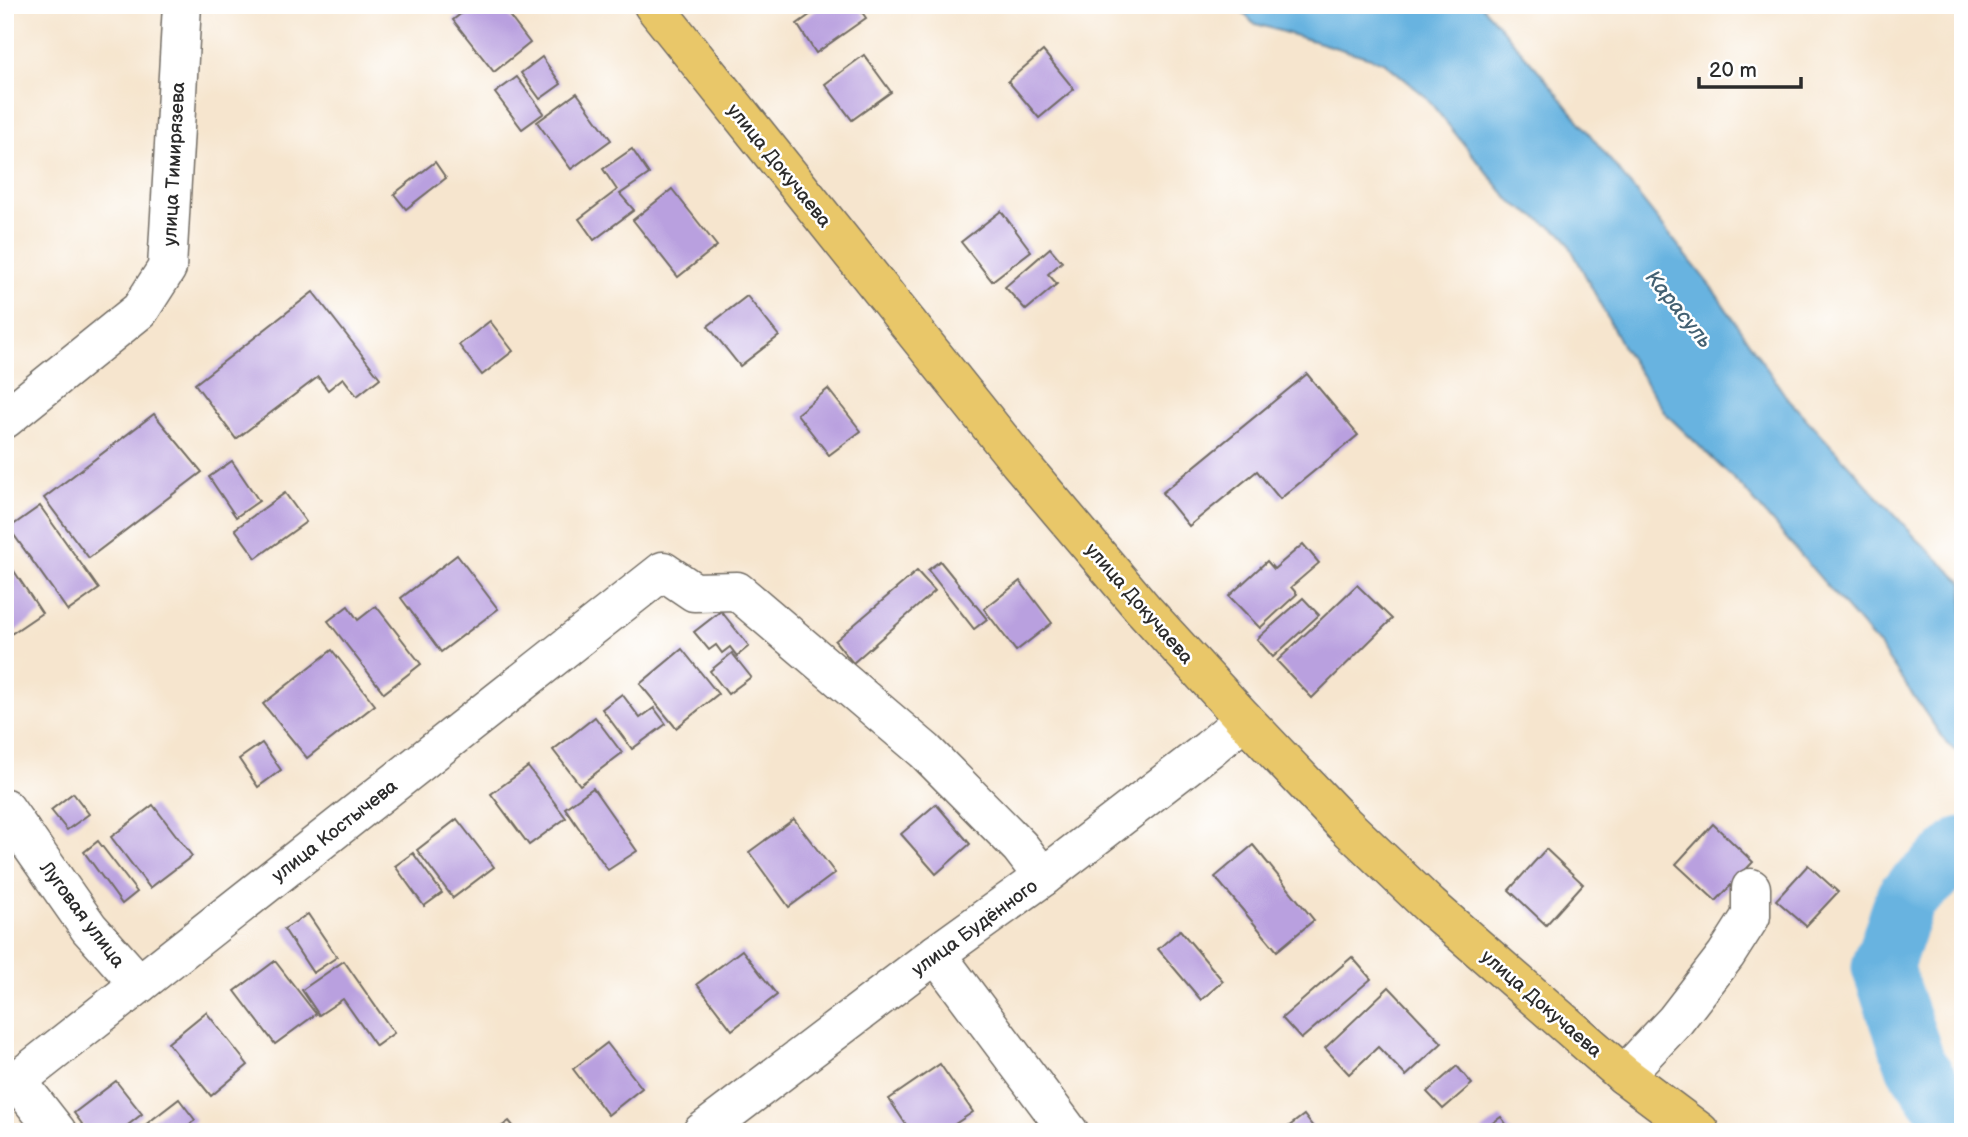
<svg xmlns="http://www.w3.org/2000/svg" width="1968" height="1137" viewBox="0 0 1968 1137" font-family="'Balsamiq Sans',sans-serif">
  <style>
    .water { fill: #67b3e0; stroke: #496f86; stroke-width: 2 }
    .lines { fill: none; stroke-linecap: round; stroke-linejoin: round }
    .river { stroke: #67b3e0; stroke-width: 61 }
    .building { fill: #b9a0df }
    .minor-casing { stroke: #726c64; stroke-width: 41 }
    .major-casing { stroke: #726c64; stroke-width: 41 }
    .minor { stroke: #fff; stroke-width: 38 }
    .major { stroke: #e9c769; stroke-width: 38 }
    .labels { text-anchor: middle; stroke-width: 5; stroke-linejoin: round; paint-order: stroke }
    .street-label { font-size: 19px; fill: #2b2b2b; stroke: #fff }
    .water-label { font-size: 21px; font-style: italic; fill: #436173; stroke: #fff }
  </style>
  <rect width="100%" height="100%" fill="#fff"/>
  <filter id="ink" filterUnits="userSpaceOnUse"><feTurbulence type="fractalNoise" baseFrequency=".0143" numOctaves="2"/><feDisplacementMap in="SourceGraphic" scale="14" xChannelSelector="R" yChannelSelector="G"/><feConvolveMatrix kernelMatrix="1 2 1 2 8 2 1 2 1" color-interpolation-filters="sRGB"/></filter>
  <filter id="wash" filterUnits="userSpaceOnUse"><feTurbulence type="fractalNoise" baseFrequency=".00686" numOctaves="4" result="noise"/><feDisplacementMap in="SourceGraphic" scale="28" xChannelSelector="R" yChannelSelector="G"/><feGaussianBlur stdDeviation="1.57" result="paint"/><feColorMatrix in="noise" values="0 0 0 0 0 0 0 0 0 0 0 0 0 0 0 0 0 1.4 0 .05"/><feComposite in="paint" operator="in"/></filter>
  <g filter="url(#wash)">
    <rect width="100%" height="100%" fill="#f6e5ce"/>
    <polygon class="water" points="1236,5 1481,5 1544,77 1712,288 1787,398 1916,538 1963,583 1963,755 1947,744 1879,646 1743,488 1666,414 1624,349 1564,235 1510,201 1425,96 1384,62 1253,23"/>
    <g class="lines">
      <polyline class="river" points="1962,1132 1916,1065 1882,967 1906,898 1963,847"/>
    </g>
    <g id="blocks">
      <g class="building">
        <polygon points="472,5 501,5 530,43 494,72 453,20"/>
        <polygon points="824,5 857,5 866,18 816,53 797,24"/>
        <polygon points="1043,51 1074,89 1039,118 1008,81"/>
        <polygon points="864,55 891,92 852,120 825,84"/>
        <polygon points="542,57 561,84 540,99 521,73"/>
        <polygon points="517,77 544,113 522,129 495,93"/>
        <polygon points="577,93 611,140 571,169 537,122"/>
        <polygon points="632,149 649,174 620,194 634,210 594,240 579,219 617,190 603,169"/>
        <polygon points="435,162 446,178 406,209 394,194"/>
        <polygon points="672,189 717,246 678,277 633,220"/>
        <polygon points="1001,211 1031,251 992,281 961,242"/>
        <polygon points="1050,248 1062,262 1048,274 1057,284 1026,310 1005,287"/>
        <polygon points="313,292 380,378 357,396 343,378 328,390 318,377 236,439 195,384"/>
        <polygon points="747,296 779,336 740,366 708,326"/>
        <polygon points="490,321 513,351 482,375 459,345"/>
        <polygon points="1307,374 1358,435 1280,499 1257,471 1189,526 1162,493"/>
        <polygon points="828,389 861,431 829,455 797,414"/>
        <polygon points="154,414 202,472 89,558 44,498"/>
        <polygon points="232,461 259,501 236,517 209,477"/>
        <polygon points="285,493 306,522 256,558 235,529"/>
        <polygon points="40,506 99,589 68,611 9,528"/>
        <polygon points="1303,544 1319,563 1291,587 1297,594 1260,628 1229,596 1267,561 1274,569"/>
        <polygon points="457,555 498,609 441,652 401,598"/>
        <polygon points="940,561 987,619 974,629 928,570"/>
        <polygon points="8,562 42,613 5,638 5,563"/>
        <polygon points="917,571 935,591 853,663 835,641"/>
        <polygon points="1020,581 1052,623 1016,651 984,609"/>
        <polygon points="1357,585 1392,619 1312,698 1277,661"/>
        <polygon points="1303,598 1319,615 1273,657 1257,639"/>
        <polygon points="348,606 358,620 376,606 421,664 384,693 328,621"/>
        <polygon points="721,611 749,646 737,656 730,647 722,653 716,645 709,650 694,632"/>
        <polygon points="682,649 718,694 676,728 640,684"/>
        <polygon points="332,650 375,705 307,758 263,704"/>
        <polygon points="732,653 751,677 728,694 710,671"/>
        <polygon points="622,694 640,718 654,708 666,724 632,749 602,709"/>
        <polygon points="595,717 622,753 580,785 553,750"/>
        <polygon points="262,743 281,770 258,787 239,759"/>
        <polygon points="528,767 566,818 529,845 491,794"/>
        <polygon points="593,788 637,851 608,870 565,808"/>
        <polygon points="73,793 89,814 67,830 51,810"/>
        <polygon points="936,804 970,844 936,874 901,834"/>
        <polygon points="153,805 192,856 150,888 111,837"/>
        <polygon points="457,819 494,867 453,898 417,850"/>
        <polygon points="794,819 835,873 789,907 749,852"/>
        <polygon points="1713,824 1753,862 1716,901 1676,864"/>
        <polygon points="98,841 137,892 122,904 84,852"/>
        <polygon points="1253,845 1314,920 1277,951 1215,877"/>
        <polygon points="1546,849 1583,884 1546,925 1509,890"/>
        <polygon points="413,853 442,893 424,906 395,866"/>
        <polygon points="1808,865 1838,892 1806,926 1776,900"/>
        <polygon points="308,914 337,957 313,973 284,929"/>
        <polygon points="1180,930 1223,981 1201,1000 1158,949"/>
        <polygon points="742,950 777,995 732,1030 697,984"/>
        <polygon points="1352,957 1371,979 1301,1039 1282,1018"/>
        <polygon points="275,961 316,1014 275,1044 235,991"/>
        <polygon points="344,961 394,1033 376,1046 343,999 319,1015 302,990"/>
        <polygon points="1389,987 1442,1043 1406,1076 1378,1047 1349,1074 1325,1048"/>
        <polygon points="206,1012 248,1065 211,1096 168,1043"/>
        <polygon points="607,1043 642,1088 608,1115 573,1069"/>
        <polygon points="940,1064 973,1112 943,1132 911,1132 889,1099"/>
        <polygon points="1457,1066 1472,1084 1443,1109 1427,1092"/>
        <polygon points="116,1081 142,1114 119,1132 88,1132 74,1113"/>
        <polygon points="179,1099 195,1120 180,1132 136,1132"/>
        <polygon points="1304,1115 1317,1132 1285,1132 1284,1130"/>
        <polygon points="1501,1117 1512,1132 1480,1132"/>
        <polygon points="509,1121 518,1132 494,1132"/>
      </g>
    </g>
  </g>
  <g filter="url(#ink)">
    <use href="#blocks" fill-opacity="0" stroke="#726c64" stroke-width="2"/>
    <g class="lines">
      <g class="minor-casing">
        <g id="minor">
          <polyline points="5,419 140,310 167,268 182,5"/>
          <polyline points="5,808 89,928 139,984"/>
          <polyline points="936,954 1069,1132"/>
          <polyline points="1624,1075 1675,1021 1726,955 1751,916 1751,888"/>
          <polyline points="17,1081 57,1132"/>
          <polyline points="5,1090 663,571 694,592 737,591 925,751 1020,847 1043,877"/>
          <polyline points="702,1132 936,954 1043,877 1209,749 1244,719"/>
        </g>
      </g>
      <g class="major-casing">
        <polyline id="major" points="653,5 1019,462 1144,610 1244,719 1341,821 1430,906 1624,1075 1700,1132"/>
      </g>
      <use href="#minor" class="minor"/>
      <use href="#major" class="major"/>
    </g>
  </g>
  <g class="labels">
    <g class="street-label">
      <text transform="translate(173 164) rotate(-87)" y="7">улица Тимирязева</text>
      <text transform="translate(780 165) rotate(51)" y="7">улица Докучаева</text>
      <text transform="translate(1140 603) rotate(49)" y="7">улица Докучаева</text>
      <text transform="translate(334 830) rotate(-38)" y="7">улица Костычева</text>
      <text transform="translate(83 914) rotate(53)" y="7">Луговая улица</text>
      <text transform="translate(974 927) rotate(-36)" y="7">улица Будённого</text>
      <text transform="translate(1542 1003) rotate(41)" y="7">улица Докучаева</text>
    </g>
    <g class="water-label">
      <text transform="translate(1679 309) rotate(51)" y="7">Карасуль</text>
    </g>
  </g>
  <rect width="1968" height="1137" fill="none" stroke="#fff" stroke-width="28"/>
  <path d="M1699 77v10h102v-10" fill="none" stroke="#2b2b2b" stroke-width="3.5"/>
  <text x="1709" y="77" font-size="21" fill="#2b2b2b" stroke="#ffffff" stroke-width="5" paint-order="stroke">20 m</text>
</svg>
